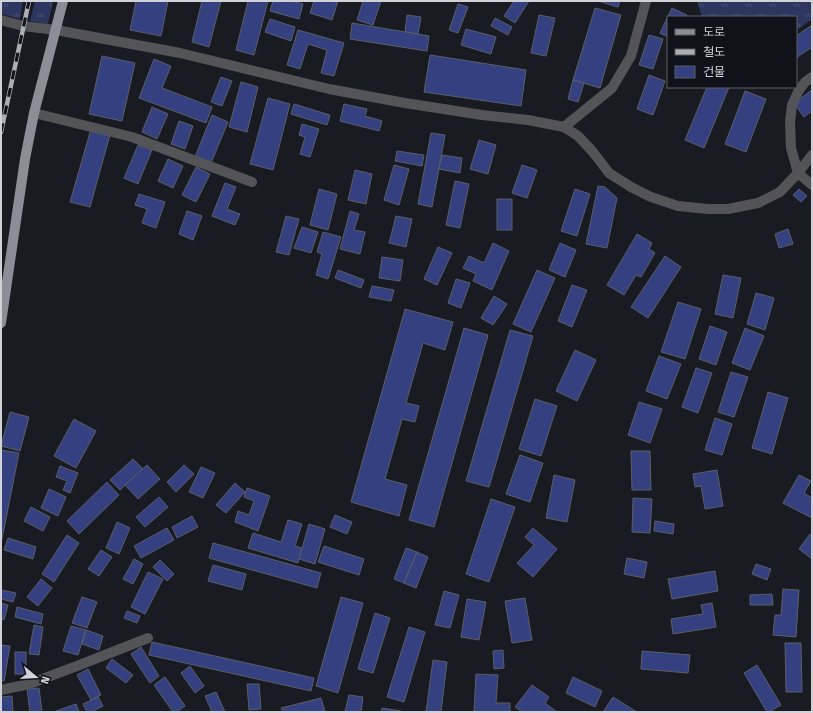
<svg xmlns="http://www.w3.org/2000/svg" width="813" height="713" viewBox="0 0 813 713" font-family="'Fira Sans','Noto Sans KR',sans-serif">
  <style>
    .grass { fill: url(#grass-tufts) }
    .building { fill: #34407f; stroke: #5b5e68 }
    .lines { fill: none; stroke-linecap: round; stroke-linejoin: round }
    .minor { stroke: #535458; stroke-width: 10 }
    .tertiary { stroke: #535458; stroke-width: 10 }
    .primary { stroke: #8b8e97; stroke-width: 10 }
    .rail-casing { stroke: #acaeb4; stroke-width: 4.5 }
    .rail { stroke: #101219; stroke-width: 3; stroke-dasharray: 9; stroke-linecap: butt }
  </style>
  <defs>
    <pattern id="grass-tufts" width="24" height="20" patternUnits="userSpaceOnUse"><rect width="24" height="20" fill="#2c365f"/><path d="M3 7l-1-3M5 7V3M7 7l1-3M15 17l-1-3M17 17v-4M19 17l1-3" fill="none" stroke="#4a5275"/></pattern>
  </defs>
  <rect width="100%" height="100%" fill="#191b23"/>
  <g class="grass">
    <polygon points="1,1 23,1 20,19 1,14"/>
    <polygon points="35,1 53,1 48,24 30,21"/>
    <polygon points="697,1 812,1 812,19 796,31 796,17 702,17"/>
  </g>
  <g class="building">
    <polygon points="136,1 168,1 161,36 130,30"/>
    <polygon points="202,1 221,1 209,47 192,42"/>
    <polygon points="248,1 268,1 254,55 236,50"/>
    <polygon points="273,1 292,1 303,4 299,19 270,11"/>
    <polygon points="314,1 338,1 332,20 310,13"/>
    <polygon points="363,1 381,1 373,25 357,20"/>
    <polygon points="514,1 529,1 515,23 504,16"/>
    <polygon points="598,1 620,1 618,7"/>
    <polygon points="458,4 468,7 458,33 449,30"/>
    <polygon points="595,8 621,15 600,88 573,80"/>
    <polygon points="672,8 687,15 685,17 668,17 668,37 660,33"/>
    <polygon points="407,15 421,17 418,34 405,32"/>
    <polygon points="539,15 555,18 546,56 531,53"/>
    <polygon points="495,18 512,27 508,35 491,26"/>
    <polygon points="270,19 295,27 291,41 265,32"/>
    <polygon points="352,23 429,36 427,51 350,39"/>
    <polygon points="812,25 812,47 796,58 796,36"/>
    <polygon points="466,29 496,37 491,54 461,45"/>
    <polygon points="298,30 344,43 334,76 321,73 327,50 308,44 300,69 287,65"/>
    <polygon points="649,35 663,39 653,69 639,65"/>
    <polygon points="430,55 526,70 521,106 424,92"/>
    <polygon points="102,56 135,63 122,121 89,114"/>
    <polygon points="154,59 171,66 162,88 212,107 206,123 139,98"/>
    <polygon points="649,75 665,81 653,115 637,109"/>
    <polygon points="221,77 232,81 222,106 211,102"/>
    <polygon points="573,80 584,83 578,102 568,99"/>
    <polygon points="241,82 258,87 247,132 229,127"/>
    <polygon points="707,87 729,87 704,148 685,140"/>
    <polygon points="812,90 812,111 804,117 794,103"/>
    <polygon points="745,91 766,99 746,152 725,144"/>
    <polygon points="268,98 290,104 273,170 250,164"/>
    <polygon points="294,104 330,115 327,125 291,114"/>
    <polygon points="344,104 367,109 365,116 382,121 379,131 340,121"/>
    <polygon points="152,107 168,114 157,139 142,132"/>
    <polygon points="212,115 228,122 211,163 195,157"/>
    <polygon points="179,121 193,126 185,149 171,144"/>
    <polygon points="302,124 319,129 310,157 300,154 305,137 299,135"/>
    <polygon points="91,129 110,135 90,207 70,202"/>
    <polygon points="431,133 445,135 432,207 418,204"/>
    <polygon points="479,140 496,145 488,174 470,169"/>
    <polygon points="138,145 152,150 138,184 124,178"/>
    <polygon points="397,151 424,155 422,166 395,161"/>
    <polygon points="442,155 462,158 460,173 439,169"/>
    <polygon points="168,159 183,166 173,188 158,181"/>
    <polygon points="394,165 409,169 399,205 384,200"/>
    <polygon points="522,165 537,170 527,198 512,193"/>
    <polygon points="196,167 210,174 196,202 182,195"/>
    <polygon points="355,170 372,174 366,204 348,200"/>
    <polygon points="455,181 469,184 460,228 446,225"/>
    <polygon points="225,183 236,187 227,209 240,214 235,225 212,216"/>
    <polygon points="598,186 605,187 617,198 607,248 586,244"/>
    <polygon points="319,189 337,194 328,230 310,225"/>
    <polygon points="575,189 590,194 577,236 561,231"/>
    <polygon points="799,189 807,196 801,202 793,195"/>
    <polygon points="139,194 165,202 156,228 142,223 147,209 135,205"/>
    <rect x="497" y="199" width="15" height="31"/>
    <polygon points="187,211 202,216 193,240 179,234"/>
    <polygon points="350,211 359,214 354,230 365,232 360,254 340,249"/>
    <polygon points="286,216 299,219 289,255 276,252"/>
    <polygon points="396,216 412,219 406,247 389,243"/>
    <polygon points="302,227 318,232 311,253 294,248"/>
    <polygon points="788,229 793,244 779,248 775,234"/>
    <polygon points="323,232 341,237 328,279 316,275 322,254 317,252"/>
    <polygon points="637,234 652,243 649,249 655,253 641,277 636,275 624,295 607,285"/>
    <polygon points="493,243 509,251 492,290 473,281 476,274 463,268 469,256 484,263"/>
    <polygon points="560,243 576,250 565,277 549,270"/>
    <polygon points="438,247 452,253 437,285 424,279"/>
    <polygon points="665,256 681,267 648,318 631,307"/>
    <polygon points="382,257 403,260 400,281 379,278"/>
    <polygon points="338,270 364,280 361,288 335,278"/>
    <polygon points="537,270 555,278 531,332 513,324"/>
    <polygon points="723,275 741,278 733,318 715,314"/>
    <polygon points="456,279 470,283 461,308 448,303"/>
    <polygon points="572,285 587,290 572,327 558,321"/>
    <polygon points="372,286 394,290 391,301 369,297"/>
    <polygon points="756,293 774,298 765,330 747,324"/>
    <polygon points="494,296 507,304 493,325 481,318"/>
    <polygon points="678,302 701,309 685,359 661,352"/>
    <polygon points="405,309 453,322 445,350 423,343 406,403 419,406 415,422 402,419 385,479 407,485 399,516 351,502"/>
    <polygon points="710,326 727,332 716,365 699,359"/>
    <polygon points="464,328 488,335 434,527 409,520"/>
    <polygon points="745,328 764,336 750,370 732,363"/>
    <polygon points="510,330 533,336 489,487 466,481"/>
    <polygon points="575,350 596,360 577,401 556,391"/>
    <polygon points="659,356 681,364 667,399 646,391"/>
    <polygon points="696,368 712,373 698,413 682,407"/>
    <polygon points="731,372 748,377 734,417 718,412"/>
    <polygon points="768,392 788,398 772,454 752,448"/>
    <polygon points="535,399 557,406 541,456 519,449"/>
    <polygon points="639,402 662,409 650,443 628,435"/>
    <polygon points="10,412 29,417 20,451 1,446"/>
    <polygon points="715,418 732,424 722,455 705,450"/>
    <polygon points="74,419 96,431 76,468 54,456"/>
    <polygon points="1,450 19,453 1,544"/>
    <polygon points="631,451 650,451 651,490 632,490"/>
    <polygon points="520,455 543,463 530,502 506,494"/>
    <polygon points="133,459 143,469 120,490 110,480"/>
    <polygon points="147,465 160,479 138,499 125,485"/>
    <polygon points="184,465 194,474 176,492 167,482"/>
    <polygon points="60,466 78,473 70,493 63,490 67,481 56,477"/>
    <polygon points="201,467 215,473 203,498 189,492"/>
    <polygon points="717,470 723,506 705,509 701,486 695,487 693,474"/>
    <polygon points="554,475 575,480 567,522 546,518"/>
    <polygon points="799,475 811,481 804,493 812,498 812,518 783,503"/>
    <polygon points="107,482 119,495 79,534 67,521"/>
    <polygon points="235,483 245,492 226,513 216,505"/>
    <polygon points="247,488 270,496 258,531 235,522 238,511 249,515 254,501 244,497"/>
    <polygon points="49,489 66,497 58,516 41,508"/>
    <polygon points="159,497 168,507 145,527 136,517"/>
    <polygon points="633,498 652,499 650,533 632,532"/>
    <polygon points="491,499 515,507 489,582 466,574"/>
    <polygon points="31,507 50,517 43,531 24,521"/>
    <polygon points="335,515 352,522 347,534 330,527"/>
    <polygon points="192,516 198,527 177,538 172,527"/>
    <polygon points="288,520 302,524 295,546 302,548 298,563 248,548 253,533 281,542"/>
    <polygon points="655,521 674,524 673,534 654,531"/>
    <polygon points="117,522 130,528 119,554 106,548"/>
    <polygon points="309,524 325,529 315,564 299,559"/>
    <polygon points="167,528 174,540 141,558 134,546"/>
    <polygon points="533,528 557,549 533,577 517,563 534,545 525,537"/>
    <polygon points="810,534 812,535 812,559 799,549"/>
    <polygon points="67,535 79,543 54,582 42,574"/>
    <polygon points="8,538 36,547 33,559 4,550"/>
    <polygon points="213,543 321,573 317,588 209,558"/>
    <polygon points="324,546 364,559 359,575 318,562"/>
    <polygon points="406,548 417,552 404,583 394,579"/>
    <polygon points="101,550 112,557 99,576 88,569"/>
    <polygon points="417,552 428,557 416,588 404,583"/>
    <polygon points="627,558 647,562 644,578 624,574"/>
    <polygon points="134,559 143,564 133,584 123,579"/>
    <polygon points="160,560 174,574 167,581 153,567"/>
    <polygon points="756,564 771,569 767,580 752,574"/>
    <polygon points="213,565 246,574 242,590 208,581"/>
    <polygon points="715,571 718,591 672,599 668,579"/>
    <polygon points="148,572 163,579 145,614 131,607"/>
    <polygon points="41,579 52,588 38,606 27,597"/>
    <polygon points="783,589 799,590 796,637 773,635 775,615 781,615"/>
    <polygon points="1,590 16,593 13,602 1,599"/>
    <polygon points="444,591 459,595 450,628 435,625"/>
    <polygon points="772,594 773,605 750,605 750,595"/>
    <polygon points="82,597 97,602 87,628 72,623"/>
    <polygon points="341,597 363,603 338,693 316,686"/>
    <polygon points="525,598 532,640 512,643 505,601"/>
    <polygon points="467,599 486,602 479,640 461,637"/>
    <polygon points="1,603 8,605 4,620 1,619"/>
    <polygon points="712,603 716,627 673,634 671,619 703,614 701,605"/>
    <polygon points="17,607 43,614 41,624 15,617"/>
    <polygon points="127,611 140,616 137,623 124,618"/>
    <polygon points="375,613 390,618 373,673 358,669"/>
    <polygon points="34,625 43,627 39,655 29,654"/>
    <polygon points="71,626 86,630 78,655 63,651"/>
    <polygon points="409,627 425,632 404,702 387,697"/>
    <polygon points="86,630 103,636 99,650 82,644"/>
    <polygon points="152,642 314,678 311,691 149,655"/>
    <polygon points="785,643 801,643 802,692 786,692"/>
    <polygon points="1,645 10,646 4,681 1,680"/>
    <polygon points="141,647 159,676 150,683 131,654"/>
    <polygon points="503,650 504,668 494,669 493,651"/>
    <polygon points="642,651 690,655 688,673 641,669"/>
    <rect x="15" y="652" width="11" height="22"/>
    <polygon points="112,659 133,675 126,683 106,668"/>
    <polygon points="433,660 447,662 441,712 426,712"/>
    <polygon points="757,665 781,705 769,712 767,712 744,673"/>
    <polygon points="190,666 204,686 195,693 181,673"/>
    <polygon points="88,669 101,695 91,700 77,675"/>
    <polygon points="476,674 498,675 496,703 510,703 510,712 474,712"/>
    <polygon points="165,677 185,706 177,712 173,712 154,685"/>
    <polygon points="573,677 602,691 595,707 566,693"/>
    <polygon points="247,684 259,684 261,709 249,710"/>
    <polygon points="532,685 549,697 545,703 557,712 522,712 515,707"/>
    <polygon points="39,688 42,712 30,712 27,689"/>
    <polygon points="216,692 225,712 212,712 205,696"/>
    <polygon points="349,695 363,697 361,712 345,712"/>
    <polygon points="12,696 13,712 1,712 1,697"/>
    <polygon points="98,697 103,706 91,712 87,712 83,704"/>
    <polygon points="613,697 637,712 603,712"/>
    <polygon points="321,698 325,712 283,712 281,708"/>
    <polygon points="76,704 79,712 57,712 56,711"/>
    <polygon points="382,708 401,711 401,712 381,712"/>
  </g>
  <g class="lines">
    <g class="minor">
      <polyline points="1,20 23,26 56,30"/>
      <polyline points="812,77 805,82 798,92 792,105 790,123 791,148 798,173 812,185"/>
      <polyline points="34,113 132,137 252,182"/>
      <polyline points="564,127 612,88 631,56 646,1"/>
      <polyline points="1,690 29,684 77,666 148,638"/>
    </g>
    <polyline class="tertiary" points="56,30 180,53 329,89 405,103 482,115 528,120 564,127 578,136 593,152 609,173 631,187 651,197 678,206 708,209 728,209 758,203 780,192 798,173 812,155"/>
    <polyline class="primary" points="1,323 25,159 34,113 63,1"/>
    <g class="rail-casing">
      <polyline id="rail" points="1,132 29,1"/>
    </g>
    <use href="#rail" class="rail"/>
  </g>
  <rect width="813" height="713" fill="none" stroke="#d0d2d7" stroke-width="4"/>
  <rect x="667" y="16" width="130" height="72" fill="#101219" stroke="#5d5f65"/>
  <rect x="675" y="29" width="20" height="6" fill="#8b8e97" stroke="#5d5f65"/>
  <text x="703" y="36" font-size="12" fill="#d0d2d7">도로</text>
  <rect x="675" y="49" width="20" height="6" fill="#acaeb4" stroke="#5d5f65"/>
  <text x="703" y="56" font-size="12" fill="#d0d2d7">철도</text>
  <rect x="675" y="66" width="20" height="12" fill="#34407f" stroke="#5d5f65"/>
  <text x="703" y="76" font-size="12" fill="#d0d2d7">건물</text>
  <g transform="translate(36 677) rotate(108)" stroke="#101219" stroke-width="3" paint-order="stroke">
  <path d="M0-3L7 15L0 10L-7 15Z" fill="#d0d2d7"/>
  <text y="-6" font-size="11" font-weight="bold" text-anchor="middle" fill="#d0d2d7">N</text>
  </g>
</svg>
